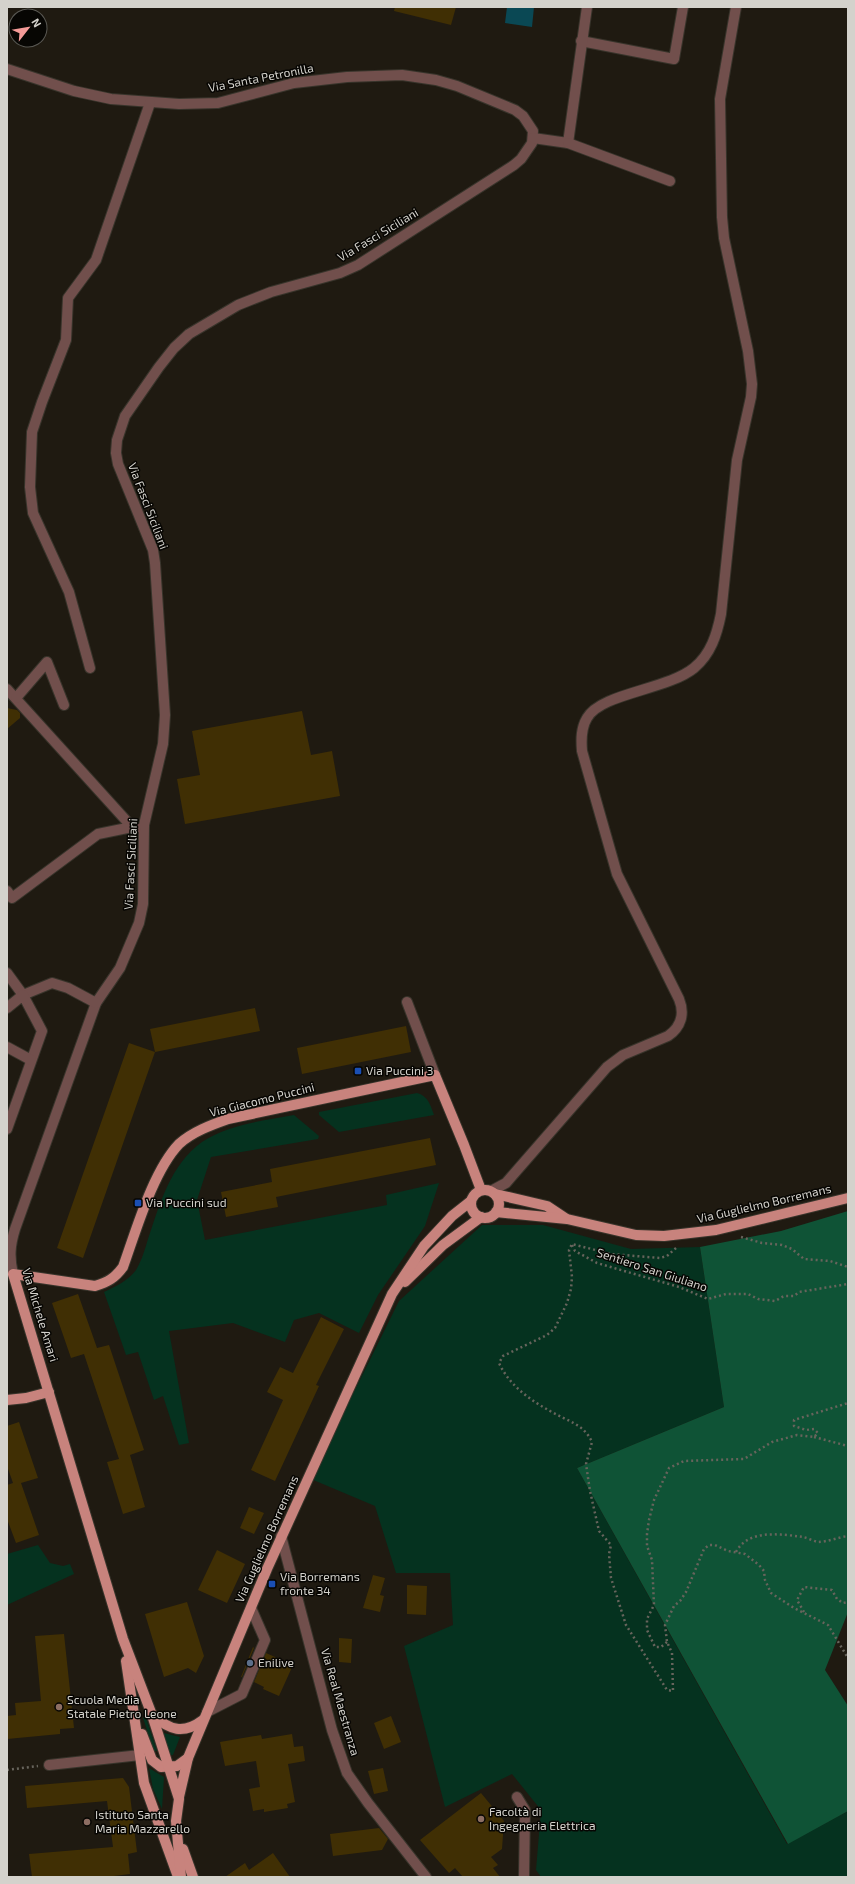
<svg xmlns="http://www.w3.org/2000/svg" width="855" height="1884" viewBox="0 0 855 1884" font-family="'Exo 2',sans-serif">
  <style>
    .green { fill: #05321f }
    .forest { fill: #0f5336 }
    .water { fill: #0a4854 }
    .building { fill: #402f04 }
    .lines { fill: none; stroke-linecap: round; stroke-linejoin: round }
    .minor-casing { stroke: #38342b; stroke-width: 12 }
    .major-casing { stroke: #38342b; stroke-width: 12 }
    .path { stroke: #67645c; stroke-width: 2.5; stroke-dasharray: 2 3; stroke-linecap: butt }
    .minor { stroke: #714f4c; stroke-width: 10 }
    .major { stroke: #c8837d; stroke-width: 10 }
    .transit-dot { fill: #1a4fb4; stroke: #070603; stroke-width: 1.5 }
    .service-dot { fill: #5c6f8a; stroke: #070603; stroke-width: 1.5 }
    .education-dot { fill: #8d6e63; stroke: #070603; stroke-width: 1.5 }
    .labels { text-anchor: middle; stroke-width: 3; stroke-linejoin: round; paint-order: stroke }
    .street-label { font-size: 12px; fill: #d4d2cc; stroke: #070603 }
    .poi-label { font-size: 12px; fill: #d4d2cc; stroke: #070603; text-anchor: start }
  </style>
  <rect width="100%" height="100%" fill="#1f1a11"/>
  <g class="green">
    <path d="M417 1093C428 1096 430 1104 434 1115L339 1132 319 1115V1112Z"/>
    <path d="M294 1115 319 1136 318 1139 211 1157 197 1200 205 1240 387 1205 386 1195 439 1183 425 1226 378 1295 359 1333 319 1313 294 1320 285 1342 233 1323 169 1331 189 1443 179 1445 163 1396 154 1400 138 1352 126 1355 104 1292C115 1287 129 1280 136 1270 142 1260 145 1249 148 1239 160 1204 170 1165 202 1142 229 1124 263 1121 294 1115Z"/>
    <polygon points="482,1225 543,1225 631,1249 700,1247 724,1407 577,1468 787,1844 848,1811 848,1877 541,1877 536,1870 541,1810 512,1774 445,1807 404,1646 453,1625 450,1573 396,1573 375,1506 311,1479 399,1301"/>
    <polygon points="38,1545 50,1563 63,1566 70,1564 74,1574 7,1605 7,1554"/>
    <polygon points="145,1715 157,1751 154,1751 143,1718"/>
    <polygon points="164,1733 180,1737 173,1755 170,1755"/>
    <polygon points="149,1768 164,1777 162,1809 153,1789"/>
  </g>
  <polygon class="forest" points="848,1211 848,1612 825,1670 848,1706 848,1811 788,1844 577,1468 724,1407 700,1247 781,1231"/>
  <polygon class="water" points="507,7 534,7 532,27 505,23"/>
  <g class="building">
    <polygon points="395,7 456,7 451,25 394,11"/>
    <polygon points="7,708 17,710 20,713 20,718 7,729"/>
    <polygon points="302,711 311,755 332,751 340,796 185,824 177,779 200,775 192,731"/>
    <polygon points="255,1008 260,1031 155,1052 150,1029"/>
    <polygon points="406,1026 411,1052 302,1074 297,1048"/>
    <polygon points="129,1043 155,1052 83,1258 57,1248"/>
    <polygon points="430,1138 436,1165 276,1197 278,1207 226,1217 221,1192 272,1182 270,1169"/>
    <polygon points="78,1294 97,1348 109,1345 144,1450 130,1455 145,1507 123,1514 107,1462 119,1459 84,1354 71,1358 52,1303"/>
    <polygon points="321,1317 344,1329 316,1385 319,1386 275,1481 251,1470 283,1400 267,1392 280,1367 293,1373"/>
    <polygon points="19,1422 38,1478 21,1483 39,1535 16,1543 7,1519 7,1485 13,1483 7,1466 7,1426"/>
    <polygon points="249,1507 264,1513 254,1534 240,1528"/>
    <polygon points="217,1550 245,1564 227,1603 198,1590"/>
    <polygon points="373,1575 385,1578 380,1595 384,1596 380,1612 363,1608"/>
    <polygon points="407,1585 427,1586 426,1615 407,1614"/>
    <polygon points="187,1602 204,1656 196,1673 188,1668 164,1677 145,1614"/>
    <polygon points="64,1634 74,1728 60,1729 60,1734 7,1739 7,1716 16,1715 15,1703 41,1701 35,1636"/>
    <polygon points="339,1638 352,1639 351,1663 339,1662"/>
    <polygon points="253,1647 254,1648 242,1677 241,1677"/>
    <polygon points="266,1653 293,1665 279,1696 263,1689 264,1687 254,1682"/>
    <polygon points="391,1716 401,1742 384,1749 374,1723"/>
    <polygon points="292,1734 294,1747 303,1746 305,1761 288,1764 295,1802 287,1804 288,1808 264,1812 264,1809 253,1811 249,1789 260,1787 256,1761 225,1766 220,1742 261,1735 262,1739"/>
    <polygon points="383,1768 388,1791 374,1794 368,1771"/>
    <polygon points="123,1778 129,1787 137,1852 128,1854 130,1874 106,1877 32,1877 29,1854 113,1847 107,1801 27,1808 25,1786"/>
    <polygon points="481,1793 504,1821 502,1849 491,1857 498,1865 493,1868 500,1877 463,1877 455,1868 449,1873 420,1840"/>
    <polygon points="379,1828 388,1839 382,1850 333,1856 330,1834"/>
    <polygon points="273,1853 290,1877 225,1877 245,1863 249,1870"/>
  </g>
  <g class="lines">
    <g class="minor-casing">
      <g id="minor">
        <polyline points="581,41 674,59 683,7"/>
        <path d="M7 69 74 91 111 99 179 104 218 103 294 83 347 77 402 75 436 80 457 86 515 110 523 116 533 131 532 143 521 159 514 165 358 265 340 273 271 292 238 305 189 334 174 348 159 367 125 416 117 440 116 453 118 464 153 550 155 563 165 715 163 744 144 825 143 904 139 923 120 968 96 1003 15 1229C10 1245 9 1257 13 1274"/>
        <polyline points="533,138 568,143 587,7"/>
        <polyline points="568,143 670,181"/>
        <polyline points="90,668 69,592 33,513 30,487 32,432 42,402 66,340 68,298 96,260 150,103"/>
        <polyline points="7,689 132,827"/>
        <polyline points="16,698 47,662 64,705"/>
        <polyline points="7,891 12,898 98,834 132,827 136,828"/>
        <polyline points="7,973 23,995 52,983 68,988 96,1003"/>
        <polyline points="407,1002 435,1075"/>
        <polyline points="7,1008 23,995 42,1031 7,1129"/>
        <polyline points="7,1047 31,1060"/>
        <path d="M491 1191 506 1183 512 1176 607 1067 623 1055 668 1036C681 1027 685 1014 679 999L617 874 582 751C581 739 581 728 587 718 601 693 667 690 694 668 711 654 717 634 721 614L737 460 751 397 752 384 748 351 724 238 722 217 720 99 736 7"/>
        <polyline points="281,1536 332,1730 347,1773 368,1803 426,1877"/>
        <polyline points="207,1712 242,1694 265,1640 251,1608"/>
        <polyline points="49,1765 140,1755"/>
        <polyline points="517,1797 525,1810 524,1877"/>
      </g>
    </g>
    <g class="major-casing">
      <g id="major">
        <circle cx="485" cy="1204" r="14"/>
        <polyline points="495,1194 547,1206 565,1218"/>
        <polyline points="496,1212 567,1219 636,1235 664,1236 716,1230 848,1198"/>
        <polyline points="405,1282 443,1245 481,1217"/>
        <polyline points="7,1400 26,1398 49,1392"/>
        <polyline points="126,1661 144,1783 177,1874"/>
        <path d="M152 1715C170 1730 183 1735 203 1720"/>
        <polyline points="142,1734 152,1760 161,1767 177,1766 188,1758"/>
        <polyline points="179,1797 188,1758 267,1569 392,1294 424,1246 452,1216 471,1201"/>
        <polyline points="183,1849 193,1877"/>
        <path d="M181 1877 176 1821 179 1799 152 1715 123 1639 13 1274 95 1286C108 1282 115 1278 123 1267 136 1231 153 1171 179 1144 192 1132 211 1125 228 1119L435 1075 464 1145 481 1190"/>
      </g>
    </g>
    <g class="path">
      <polyline points="741,1237 762,1243 782,1245 792,1249 804,1259 830,1261 848,1267"/>
      <polyline points="572,1245 575,1251 597,1263 679,1287 708,1299 726,1294 748,1294 758,1299 775,1301 784,1296 794,1296 799,1292 848,1284"/>
      <path d="M676 1248 667 1256 660 1258 611 1254 572 1244 569 1250 572 1277 571 1289 567 1303 555 1328 547 1335 503 1356 499 1363C509 1385 530 1400 550 1411 567 1421 584 1424 592 1442L586 1464 590 1491 599 1531 611 1545 609 1554 611 1578 626 1625 667 1690 673 1691 672 1653 667 1642 665 1625 674 1606 680 1601 686 1592 704 1549 709 1545H715L728 1551 745 1554 759 1565 764 1571 765 1580 771 1593 794 1608 828 1625 848 1658"/>
      <polyline points="814,1437 848,1446"/>
      <path d="M736 1552C748 1529 780 1534 803 1537 808 1538 813 1541 818 1542 827 1542 839 1537 848 1536"/>
      <polyline points="804,1612 797,1600 804,1587 832,1590 837,1599 843,1603 848,1602"/>
      <polyline points="667,1642 661,1647 655,1647 647,1630 647,1619 654,1605 652,1560 647,1546 647,1534 649,1520 654,1500 669,1468 684,1461 744,1459 772,1442 797,1435 814,1437 818,1433 814,1429 806,1430 794,1426 794,1420 848,1403"/>
      <polyline points="7,1770 38,1766"/>
    </g>
    <use href="#minor" class="minor"/>
    <use href="#major" class="major"/>
  </g>
  <g class="transit-dot">
    <rect x="354" y="1067" width="8" height="8" rx="2"/>
    <rect x="134" y="1199" width="8" height="8" rx="2"/>
    <rect x="268" y="1580" width="8" height="8" rx="2"/>
  </g>
  <circle class="service-dot" cx="250" cy="1663" r="4"/>
  <g class="education-dot">
    <circle cx="59" cy="1707" r="4"/>
    <circle cx="481" cy="1819" r="4"/>
    <circle cx="87" cy="1822" r="4"/>
  </g>
  <g class="labels">
    <g class="street-label">
      <text transform="translate(261 78) rotate(-11)" y="4">Via Santa Petronilla</text>
      <text transform="translate(378 235) rotate(-31)" y="4">Via Fasci Siciliani</text>
      <text transform="translate(148 506) rotate(69)" y="4">Via Fasci Siciliani</text>
      <text transform="translate(131 864) rotate(-87)" y="4">Via Fasci Siciliani</text>
      <text transform="translate(262 1100) rotate(-14)" y="4">Via Giacomo Puccini</text>
      <text transform="translate(764 1204) rotate(-13)" y="4">Via Guglielmo Borremans</text>
      <text transform="translate(652 1270) rotate(18)" y="4">Sentiero San Giuliano</text>
      <text transform="translate(40 1315) rotate(73)" y="4">Via Michele Amari</text>
      <text transform="translate(267 1539) rotate(-66)" y="4">Via Guglielmo Borremans</text>
      <text transform="translate(340 1702) rotate(74)" y="4">Via Real Maestranza</text>
    </g>
    <g class="poi-label">
      <text x="366" y="1075">Via Puccini 3</text>
      <text x="146" y="1207">Via Puccini sud</text>
      <text x="280" y="1581">Via Borremans<tspan x="280" dy="14">fronte 34</tspan></text>
      <text x="258" y="1667">Enilive</text>
      <text x="67" y="1704">Scuola Media<tspan x="67" dy="14">Statale Pietro Leone</tspan></text>
      <text x="489" y="1816">Facoltà di<tspan x="489" dy="14">Ingegneria Elettrica</tspan></text>
      <text x="95" y="1819">Istituto Santa<tspan x="95" dy="14">Maria Mazzarello</tspan></text>
    </g>
  </g>
  <rect width="855" height="1884" fill="none" stroke="#d4d2cc" stroke-width="16"/>
  <g transform="translate(28 28) rotate(59)"><circle r="19" fill="#070603" stroke="#595853"/>
  <path d="M0-3L7 15L0 10L-7 15Z" fill="#f59b98"/>
  <text y="-6" font-size="11" font-weight="bold" text-anchor="middle" fill="#d4d2cc">N</text>
  </g>
</svg>
